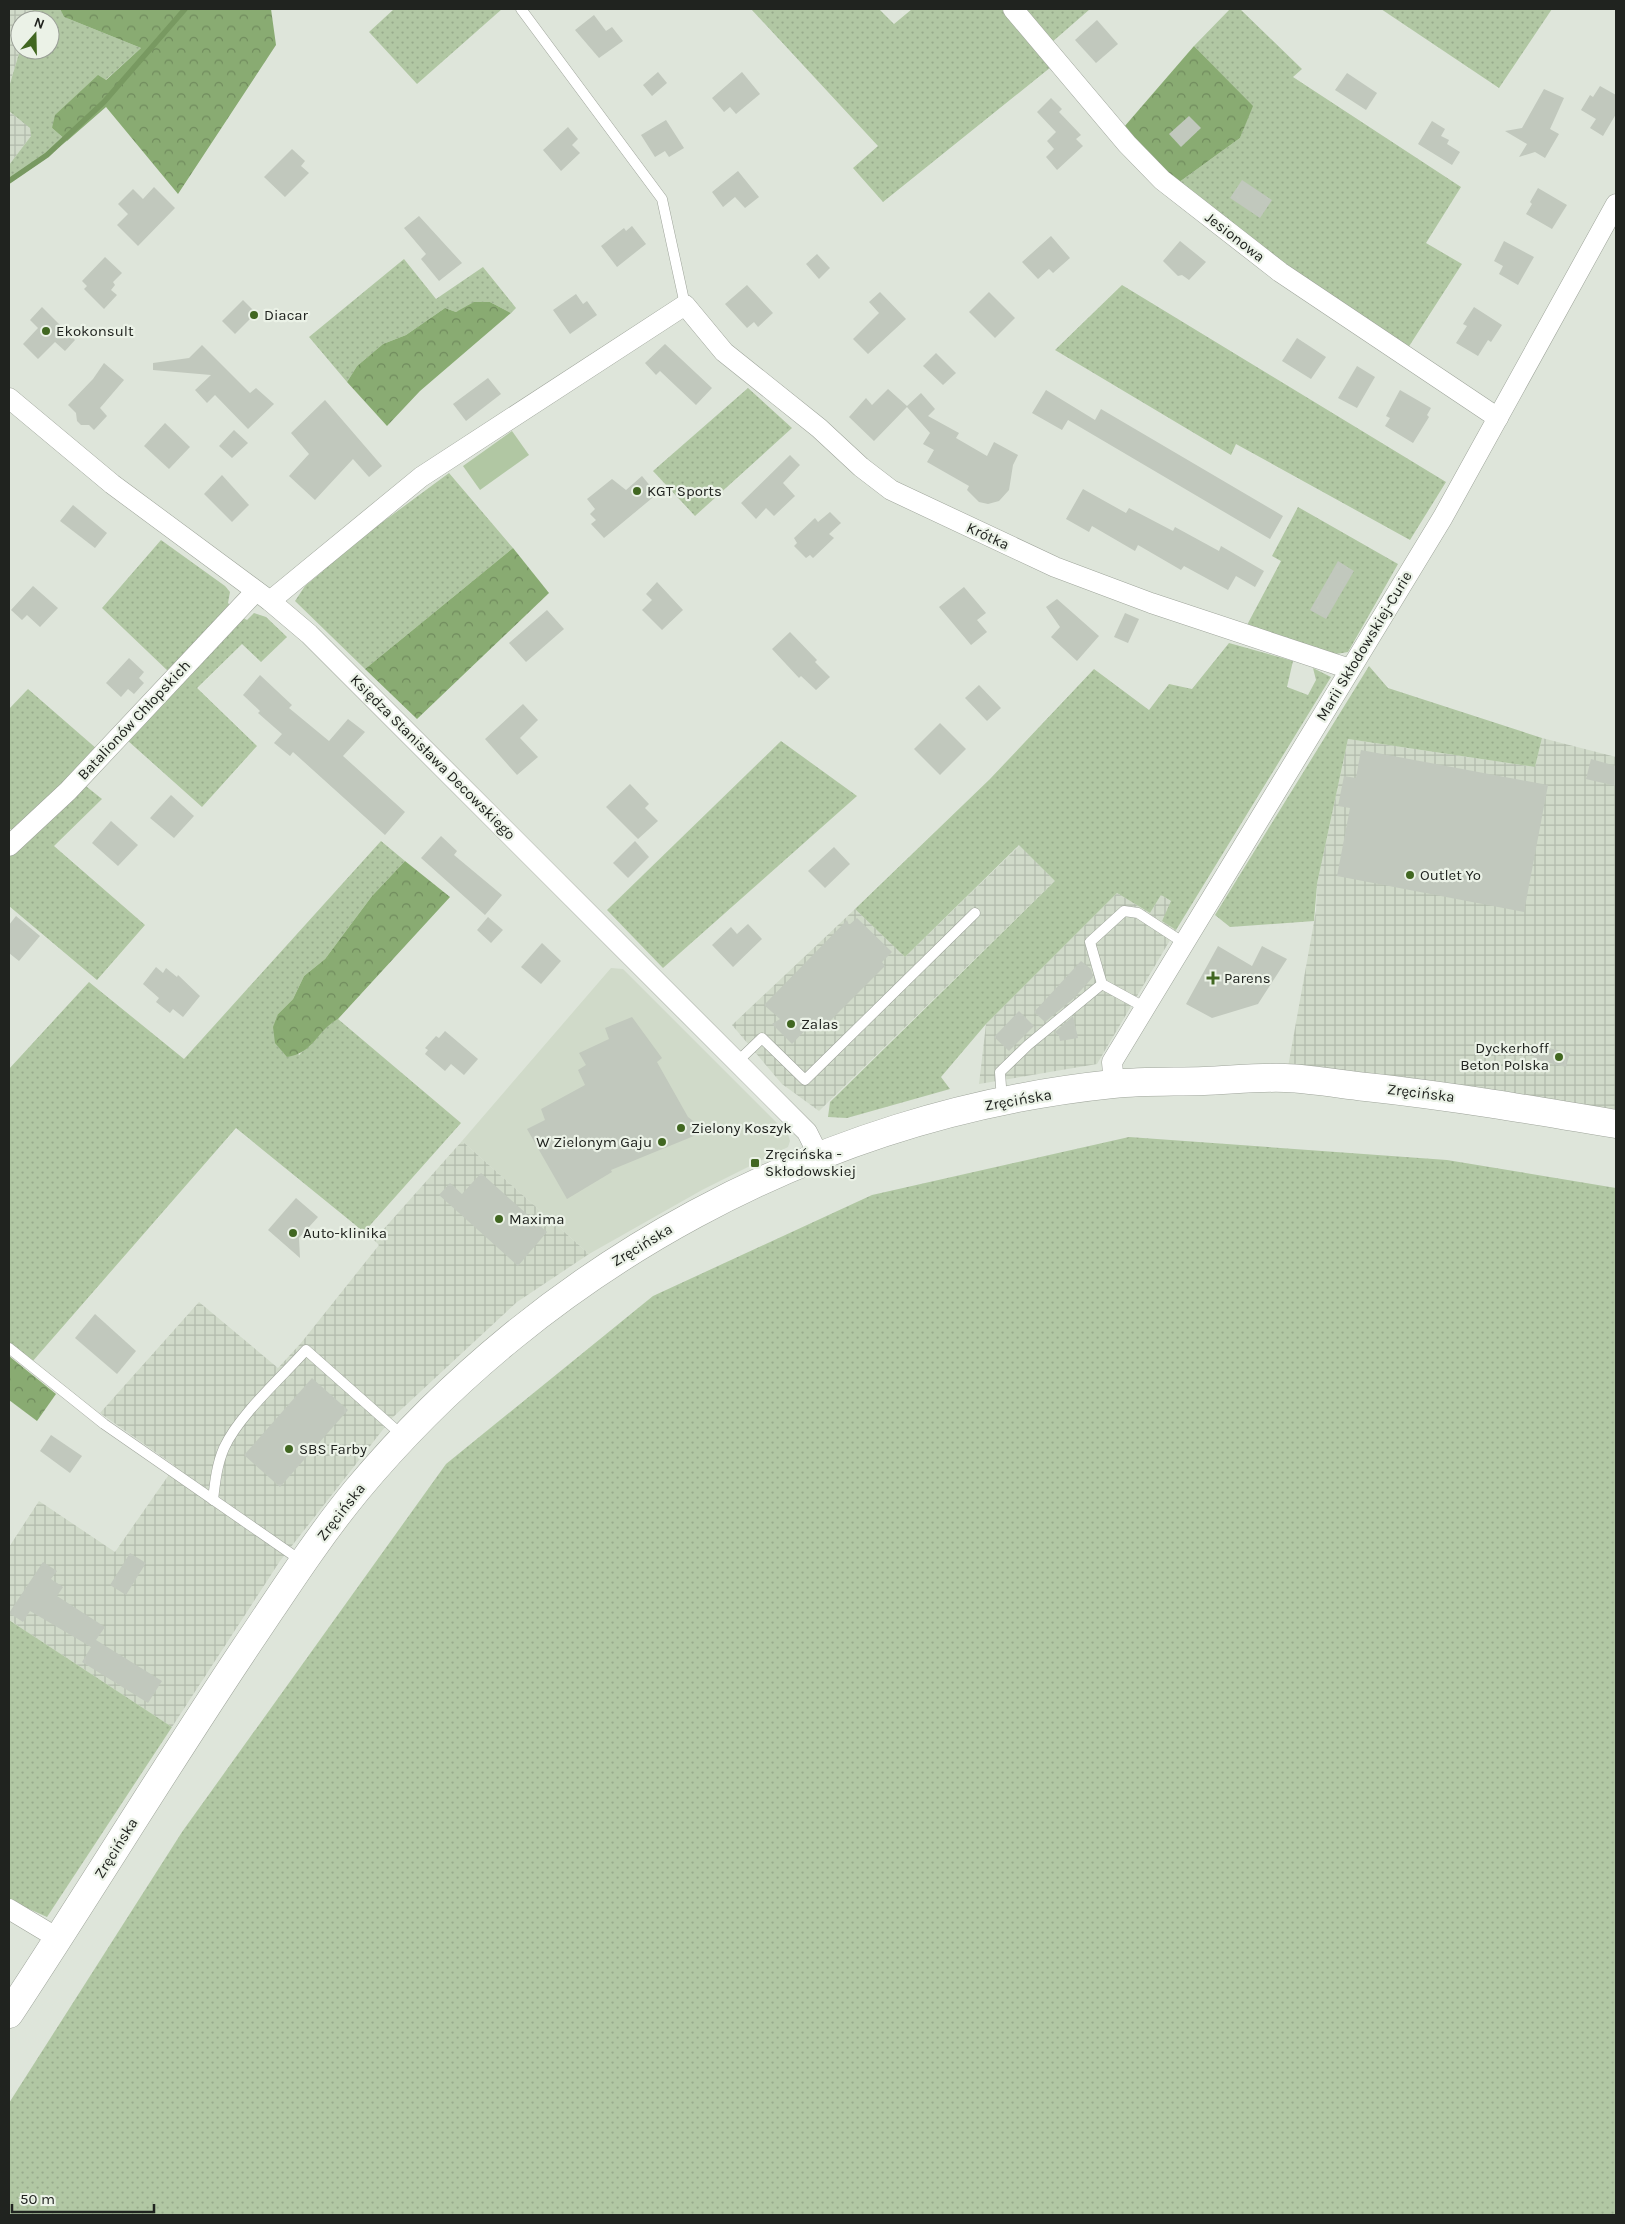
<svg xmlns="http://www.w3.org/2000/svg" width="1625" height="2224" viewBox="0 0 1625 2224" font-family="Karla,sans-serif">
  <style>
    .built { fill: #d0dac9 }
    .industrial { fill: url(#industrial-grid) }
    .grass { fill: url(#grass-dots) }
    .forest { fill: url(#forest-crowns) }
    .green { fill: #b1c7a3 }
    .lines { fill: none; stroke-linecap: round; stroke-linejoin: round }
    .stream { stroke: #789961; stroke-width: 5.5 }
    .building { fill: #c1c8bd }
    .lane-casing { stroke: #9ea49a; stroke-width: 11 }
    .street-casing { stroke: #9ea49a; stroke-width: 21 }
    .secondary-casing { stroke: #9ea49a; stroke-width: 29 }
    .lane { stroke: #fff; stroke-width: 10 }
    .street { stroke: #fff; stroke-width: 20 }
    .secondary { stroke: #fff; stroke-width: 28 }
    .poi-dot { fill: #416721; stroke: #ebf2e7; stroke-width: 2 }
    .labels { text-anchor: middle; stroke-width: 4.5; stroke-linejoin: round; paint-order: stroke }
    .street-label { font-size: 15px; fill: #20231f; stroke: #ebf2e7 }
    .poi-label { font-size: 15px; fill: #20231f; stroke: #ebf2e7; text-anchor: start }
  </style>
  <defs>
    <pattern id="industrial-grid" width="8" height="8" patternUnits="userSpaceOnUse" patternTransform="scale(1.25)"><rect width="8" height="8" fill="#d0dac9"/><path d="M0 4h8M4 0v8" fill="none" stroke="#b2bbac"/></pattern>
    <pattern id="grass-dots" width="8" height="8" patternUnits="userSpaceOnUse" patternTransform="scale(1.25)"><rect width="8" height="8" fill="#b1c7a3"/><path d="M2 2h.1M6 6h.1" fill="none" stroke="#98ab8c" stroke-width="1.8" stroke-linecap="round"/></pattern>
    <pattern id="forest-crowns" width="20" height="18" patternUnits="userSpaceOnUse" patternTransform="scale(1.25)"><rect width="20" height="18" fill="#89ab72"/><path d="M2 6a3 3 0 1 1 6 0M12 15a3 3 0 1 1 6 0" fill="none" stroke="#708b5d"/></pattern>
  </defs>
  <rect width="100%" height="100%" fill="#dee5da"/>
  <polygon class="built" points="611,968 623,969 788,1134 790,1141 788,1147 702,1190 589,1254 462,1141"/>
  <g class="industrial">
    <polygon points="9,9 33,9 29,20 20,20 20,50 9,87"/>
    <polygon points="9,111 31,128 31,136 9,165"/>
    <polygon points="1542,738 1616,757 1616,1124 1286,1078 1316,911 1317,884 1348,739 1535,767"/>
    <polygon points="1020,845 1055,881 819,1111 782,1084 732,1025 855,909 905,957"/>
    <polygon points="1117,893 1150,913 1161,895 1172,902 1162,921 1176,930 1097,1064 979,1084 986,1024"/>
    <polygon points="462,1141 589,1254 517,1302 392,1418 280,1561 172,1727 9,1620 9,1547 39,1501 115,1552 175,1466 100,1413 199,1302 278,1368 301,1343 379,1245 374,1240"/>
  </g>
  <g class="grass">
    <polygon points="33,9 60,9 64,17 141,48 52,128 67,141 9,183 9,165 31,136 30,128 9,111 9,87 20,50 50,50 50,20 29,20"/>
    <polygon points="394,9 502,9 417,84 369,32"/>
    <polygon points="751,9 879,9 894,24 912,9 1003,9 1051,67 883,202 853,168 878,146"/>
    <polygon points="1023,9 1090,9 1051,43"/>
    <polygon points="1230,9 1240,9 1302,69 1293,77 1461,187 1426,243 1462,264 1406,351 1287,267 1178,183 1240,138 1252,106 1194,46"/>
    <polygon points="1381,9 1552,9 1499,88"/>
    <polygon points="404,259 436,299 483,267 516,308 511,313 490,302 456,312 445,308 406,335 383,344 357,366 347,382 309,337"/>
    <polygon points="1122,285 1446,482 1410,540 1236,444 1231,455 1055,350"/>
    <polygon points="748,388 792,428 695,516 653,471"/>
    <polygon points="449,473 513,548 365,669 295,601 305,586 323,571 323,566"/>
    <polygon points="1298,507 1398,564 1348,652 1336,654 1247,625 1281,561 1272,556"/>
    <polygon points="161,540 225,586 230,592 228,603 231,606 169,672 102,608"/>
    <polygon points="254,613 266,617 287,637 261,662 242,644 197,688 257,746 202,807 127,740 243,618 247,620"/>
    <polygon points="1229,643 1293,661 1287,687 1308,695 1316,680 1313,668 1331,677 1176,930 1162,921 1171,901 1161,895 1150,913 1117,893 986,1024 941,1077 950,1089 847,1118 828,1117 830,1102 1055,881 1019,845 905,957 855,909 990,779 1094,669 1149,710 1169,684 1192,689"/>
    <polygon points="1369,666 1388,688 1542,738 1535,767 1348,739 1317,884 1314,921 1230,927 1215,915"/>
    <polygon points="28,689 97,749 16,830 9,829 9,709"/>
    <polygon points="781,741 857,796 663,968 607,910"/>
    <polygon points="82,783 102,799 54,846 145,925 97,980 9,906 9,854"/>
    <polygon points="381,841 405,861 372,896 325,959 304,976 293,999 278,1014 299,1055 331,1022 338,1019 461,1123 364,1232 236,1128 32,1362 9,1343 9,1069 89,982 184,1059"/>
    <polygon points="1129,1137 1447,1160 1616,1188 1616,2215 9,2215 9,2103 182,1832 446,1464 653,1296 872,1195"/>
    <polygon points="9,1620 172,1727 47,1917 9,1900"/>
  </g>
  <g class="forest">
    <polygon points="60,9 271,9 276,45 178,194 106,107 67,141 52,128 55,115 98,75 106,80 141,48 64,17"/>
    <polygon points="1194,46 1253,106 1240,138 1178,183 1124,127"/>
    <polygon points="474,302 490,302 511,313 420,391 387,426 347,382 357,366 383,344 406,335 445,308 456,312"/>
    <polygon points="513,548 549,593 417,719 365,669"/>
    <path d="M405 861 450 897 338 1019C317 1030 314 1053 287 1057L275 1043 273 1027 278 1014 293 999 304 976 325 959 372 896Z"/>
    <polygon points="9,1356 56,1394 37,1421 9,1400"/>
  </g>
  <polygon class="green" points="512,431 529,455 480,490 463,466"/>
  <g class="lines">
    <polyline class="stream" points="9,181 47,155 104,102 185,9"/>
  </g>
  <g class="building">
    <polygon points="594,15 606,31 612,27 623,41 599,58 575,30"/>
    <polygon points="1097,20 1118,44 1096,63 1075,40"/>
    <polygon points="658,72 667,83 652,96 643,85"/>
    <polygon points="742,72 760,94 736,114 730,107 724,112 712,98"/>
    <polygon points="1347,73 1377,93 1366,110 1335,90"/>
    <polygon points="1600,86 1616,95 1616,114 1603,136 1590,128 1596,119 1581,110 1590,95 1593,97"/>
    <polygon points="1544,89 1564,98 1550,129 1559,134 1545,158 1535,152 1519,157 1527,144 1505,131 1522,128"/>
    <polygon points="1051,98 1062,109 1059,112 1081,135 1076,139 1083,146 1057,170 1046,157 1054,149 1047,141 1056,132 1037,112"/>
    <polygon points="1189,116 1201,128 1181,147 1169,134"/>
    <polygon points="666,120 684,148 669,157 665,151 655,157 641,135"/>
    <polygon points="1432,121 1445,129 1441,136 1449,140 1447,144 1460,152 1452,165 1418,144"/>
    <polygon points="568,127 578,139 572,145 580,153 561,171 543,150"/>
    <polygon points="292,149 305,161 301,166 309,173 285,197 264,177"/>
    <polygon points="738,171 759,197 745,208 735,197 723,207 712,192"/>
    <polygon points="1242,180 1272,200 1260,218 1230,198"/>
    <polygon points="154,187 175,208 138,246 117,225 128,214 118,204 133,189 143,199"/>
    <polygon points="1538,188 1567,205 1552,229 1526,214 1532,204 1530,202"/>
    <polygon points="419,216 462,263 439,281 421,259 426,254 404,228"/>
    <polygon points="632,226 646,244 617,267 601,246 624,228 626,231"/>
    <polygon points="1051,236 1070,258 1053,273 1049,269 1038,279 1022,262"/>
    <polygon points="1180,241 1206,262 1189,280 1182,275 1178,276 1163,261"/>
    <polygon points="1504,241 1534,257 1518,285 1499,274 1503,266 1494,261"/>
    <polygon points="817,254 830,268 819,279 806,264"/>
    <polygon points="105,257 122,273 113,282 115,285 111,290 117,295 104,309 84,289 87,286 82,281"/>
    <polygon points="747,285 773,313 758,327 754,322 747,328 725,304"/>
    <polygon points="880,292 906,319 868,354 853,339 879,313 869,302"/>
    <polygon points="989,292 1015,318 995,338 969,312"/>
    <polygon points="576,294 583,304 587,301 597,315 570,334 553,310"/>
    <polygon points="243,300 256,313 235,334 222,321"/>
    <polygon points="42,307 75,340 65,351 55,342 38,359 23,344 38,328 30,320"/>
    <polygon points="1474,307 1502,325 1491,342 1488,340 1478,356 1456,343 1467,326 1463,324"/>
    <polygon points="1297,338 1326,357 1311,379 1282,361"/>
    <polygon points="665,344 712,388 696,405 660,371 656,375 645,363"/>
    <polygon points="202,345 250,393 256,388 274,404 248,429 215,395 207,403 195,390 211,375 153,370 153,363 189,358"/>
    <polygon points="936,353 956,373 943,385 923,366"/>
    <polygon points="104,363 124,380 100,408 107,416 94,430 89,425 81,425 77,421 76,413 68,405 93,379"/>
    <polygon points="1357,366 1375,377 1357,408 1338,398"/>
    <polygon points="488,378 501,394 466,421 453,404"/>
    <polygon points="888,389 907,406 921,393 935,409 928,416 959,433 956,438 987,456 994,442 1018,455 1013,465 1009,490 999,501 988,504 979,502 967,490 969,486 927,462 934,450 923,444 930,433 907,407 874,441 849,417 866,398 872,405"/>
    <polygon points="1046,390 1095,420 1101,409 1283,516 1270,539 1068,420 1062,430 1032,413"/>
    <polygon points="1400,390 1431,408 1427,415 1429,417 1413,443 1385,426 1390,418 1386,416"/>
    <polygon points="325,400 382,466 369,477 353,459 315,500 289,476 309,454 291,433"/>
    <polygon points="165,423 190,447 169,469 144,446"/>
    <polygon points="234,430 248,443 232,458 219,446"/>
    <polygon points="790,455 800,465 783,483 795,496 774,516 766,508 756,519 741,503"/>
    <polygon points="222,475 249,505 232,522 204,494"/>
    <polygon points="642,476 657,494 604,538 591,524 596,520 590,514 595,509 587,499 612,479 626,490"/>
    <polygon points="1083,489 1126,513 1129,508 1173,531 1175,527 1219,551 1221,546 1264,571 1255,587 1236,576 1228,590 1184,566 1181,570 1138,545 1135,551 1092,526 1089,532 1066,519"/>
    <polygon points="73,505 107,533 95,548 60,521"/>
    <polygon points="830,512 841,523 829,534 834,538 813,558 810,555 806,558 794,546 797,543 794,538 815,518 818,522"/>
    <polygon points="1338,561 1354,571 1326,619 1310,610"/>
    <polygon points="657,582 683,610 662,630 642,610 652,600 646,594"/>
    <polygon points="33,586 58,608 40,627 27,615 22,620 11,610"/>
    <polygon points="964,587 986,613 977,620 987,632 971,645 939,607"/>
    <polygon points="1057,599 1099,636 1077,661 1051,637 1060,627 1046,607"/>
    <polygon points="547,610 564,629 526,662 509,643"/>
    <polygon points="1125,613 1139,619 1128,643 1114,637"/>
    <polygon points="790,632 817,660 815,662 830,677 816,690 801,676 799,678 772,649"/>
    <polygon points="129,658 144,672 139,678 144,683 134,694 128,689 121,697 106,683"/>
    <polygon points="260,675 292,705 289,708 329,741 348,719 365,732 343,756 405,812 385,835 293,752 290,756 274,743 282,734 258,713 260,711 243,695"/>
    <polygon points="979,685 1001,708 987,721 965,698"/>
    <polygon points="523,704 538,720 520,738 538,757 517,775 485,739"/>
    <polygon points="940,723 966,749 940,775 914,749"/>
    <polygon points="1361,750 1548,785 1524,912 1337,876 1350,808 1338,806 1344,776 1356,778"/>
    <polygon points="1591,759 1616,766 1616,786 1586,779"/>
    <polygon points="630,784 649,804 645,808 658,821 638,839 606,807"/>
    <polygon points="171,795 194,816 174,838 150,818"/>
    <polygon points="111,821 138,845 118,866 92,843"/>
    <polygon points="441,836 457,851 454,855 502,895 485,915 421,858"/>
    <polygon points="635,841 649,857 628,878 613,863"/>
    <polygon points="834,847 850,864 825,888 808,871"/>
    <polygon points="16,916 40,936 19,961 9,953 9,925"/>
    <polygon points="488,917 503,930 491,943 477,930"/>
    <polygon points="857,918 892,952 882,962 885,966 820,1031 811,1024 792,1044 772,1024 780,1019 764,1005 847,920 849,925"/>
    <polygon points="748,924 762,939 733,967 712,945 731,927 737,934"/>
    <polygon points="542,943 561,961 541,984 521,967"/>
    <polygon points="1218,946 1252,966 1262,946 1287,959 1258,1004 1212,1018 1186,1004"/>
    <polygon points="1081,961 1091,969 1093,977 1073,999 1045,1022 1034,1012"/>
    <polygon points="156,967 163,973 166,968 177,977 178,975 200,996 183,1017 173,1009 170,1013 156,1002 159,998 143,984"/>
    <polygon points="1019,1011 1034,1026 1009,1051 994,1037"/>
    <polygon points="1073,1016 1078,1038 1060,1041 1059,1036 1055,1032"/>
    <polygon points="632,1017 662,1058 657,1062 688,1117 706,1131 611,1170 612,1172 567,1199 527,1129 545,1120 541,1109 585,1085 578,1070 586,1065 579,1053 609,1039 605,1028"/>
    <polygon points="445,1031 478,1059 464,1075 451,1064 445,1071 425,1054 428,1050 425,1048 436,1036 439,1038"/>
    <polygon points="1536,1045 1570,1053 1566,1067 1533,1059"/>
    <polygon points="481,1173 547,1232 518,1266 439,1195 450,1183 462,1194"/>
    <polygon points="296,1198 318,1217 299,1238 300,1258 268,1230"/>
    <polygon points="95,1314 136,1351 117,1374 75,1338"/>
    <polygon points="312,1378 348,1410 280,1487 244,1455"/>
    <polygon points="51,1435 82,1456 70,1473 40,1451"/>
    <polygon points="130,1553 146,1563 126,1595 110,1585"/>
    <polygon points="43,1562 57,1571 51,1579 63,1587 57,1596 105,1627 96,1640 162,1681 148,1703 82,1662 91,1647 30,1611 23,1622 9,1613"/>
  </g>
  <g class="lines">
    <g class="lane-casing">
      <g id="lane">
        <polyline points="521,9 662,199 685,305"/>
        <polyline points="1144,1007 1102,984 1090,942 1124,911 1138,913 1184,943"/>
        <polyline points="737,1062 762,1038 805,1080 975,913"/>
        <polyline points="1002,1101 1000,1072 1028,1045 1102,984"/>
        <polyline points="9,1348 104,1424 303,1562"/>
        <path d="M213 1500C215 1482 217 1464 224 1448 239 1415 282 1377 306 1350L403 1436"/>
      </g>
    </g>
    <g class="street-casing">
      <g id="street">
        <polyline points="1013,9 1127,144 1162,180 1280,272 1498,418"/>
        <polyline points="9,398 112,484 270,601 309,634 807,1132 819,1156"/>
        <polyline points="270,601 421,477 685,305 724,352 819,428 861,467 891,490 1055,567 1151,603 1350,669"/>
        <polyline points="9,846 68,791 256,591"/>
        <polyline points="1114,1084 1112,1062 1443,517 1616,204"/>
        <polyline points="9,1909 59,1939"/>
      </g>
    </g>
    <g class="secondary-casing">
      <path id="secondary" d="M9 2014C89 1893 164 1769 245 1648 281 1595 315 1541 356 1491 544 1265 820 1114 1113 1084 1143 1081 1174 1082 1204 1081 1231 1080 1259 1077 1285 1078 1312 1079 1339 1084 1366 1087 1450 1096 1533 1110 1616 1124"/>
    </g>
    <use href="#lane" class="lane"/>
    <use href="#street" class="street"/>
    <use href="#secondary" class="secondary"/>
  </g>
  <g class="poi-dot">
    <circle cx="254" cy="315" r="5"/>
    <circle cx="46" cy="331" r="5"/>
    <circle cx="637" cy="491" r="5"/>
    <circle cx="1410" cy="875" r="5"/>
    <path d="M1210.5 970.5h5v5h5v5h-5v5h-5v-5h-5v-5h5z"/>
    <circle cx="791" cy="1024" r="5"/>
    <circle cx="1559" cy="1057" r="5"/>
    <circle cx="681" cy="1128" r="5"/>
    <circle cx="662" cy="1142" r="5"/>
    <rect x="750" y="1158" width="10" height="10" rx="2.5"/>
    <circle cx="499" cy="1219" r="5"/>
    <circle cx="293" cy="1233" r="5"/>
    <circle cx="289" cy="1449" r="5"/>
  </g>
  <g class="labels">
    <g class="street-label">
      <text transform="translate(1235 237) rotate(38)" y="5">Jesionowa</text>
      <text transform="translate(988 536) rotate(25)" y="5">Krótka</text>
      <text transform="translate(1364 646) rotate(-59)" y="5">Marii Skłodowskiej-Curie</text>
      <text transform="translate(134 720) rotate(-47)" y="5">Batalionów Chłopskich</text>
      <text transform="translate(433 757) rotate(45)" y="5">Księdza Stanisława Decowskiego</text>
      <text transform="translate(1421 1093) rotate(7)" y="5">Zręcińska</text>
      <text transform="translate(1018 1100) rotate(-10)" y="5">Zręcińska</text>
      <text transform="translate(642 1245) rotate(-31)" y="5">Zręcińska</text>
      <text transform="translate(341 1512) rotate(-52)" y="5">Zręcińska</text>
      <text transform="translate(116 1848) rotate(-58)" y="5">Zręcińska</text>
    </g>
    <g class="poi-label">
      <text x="264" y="320">Diacar</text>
      <text x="56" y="336">Ekokonsult</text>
      <text x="647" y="496">KGT Sports</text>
      <text x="1420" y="880">Outlet Yo</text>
      <text x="1224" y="983">Parens</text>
      <text x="801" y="1029">Zalas</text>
      <text x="1549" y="1053" text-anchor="end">Dyckerhoff<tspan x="1549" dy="17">Beton Polska</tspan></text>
      <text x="691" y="1133">Zielony Koszyk</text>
      <text x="652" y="1147" text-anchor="end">W Zielonym Gaju</text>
      <text x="765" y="1159">Zręcińska -<tspan x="765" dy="17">Skłodowskiej</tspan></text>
      <text x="509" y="1224">Maxima</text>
      <text x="303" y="1238">Auto-klinika</text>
      <text x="299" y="1454">SBS Farby</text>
    </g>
  </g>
  <rect width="1625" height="2224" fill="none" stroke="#20231f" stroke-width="20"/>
  <g transform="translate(35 35) rotate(20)"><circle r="24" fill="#ebf2e7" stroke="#9a9f97"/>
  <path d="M0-4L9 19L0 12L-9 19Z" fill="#416721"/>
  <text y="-8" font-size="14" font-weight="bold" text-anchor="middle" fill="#20231f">N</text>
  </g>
  <path d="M12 2204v8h142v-8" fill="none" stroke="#20231f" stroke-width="2.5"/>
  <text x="20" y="2204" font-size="15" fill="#20231f" stroke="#ebf2e7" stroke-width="4" paint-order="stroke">50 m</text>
</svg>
